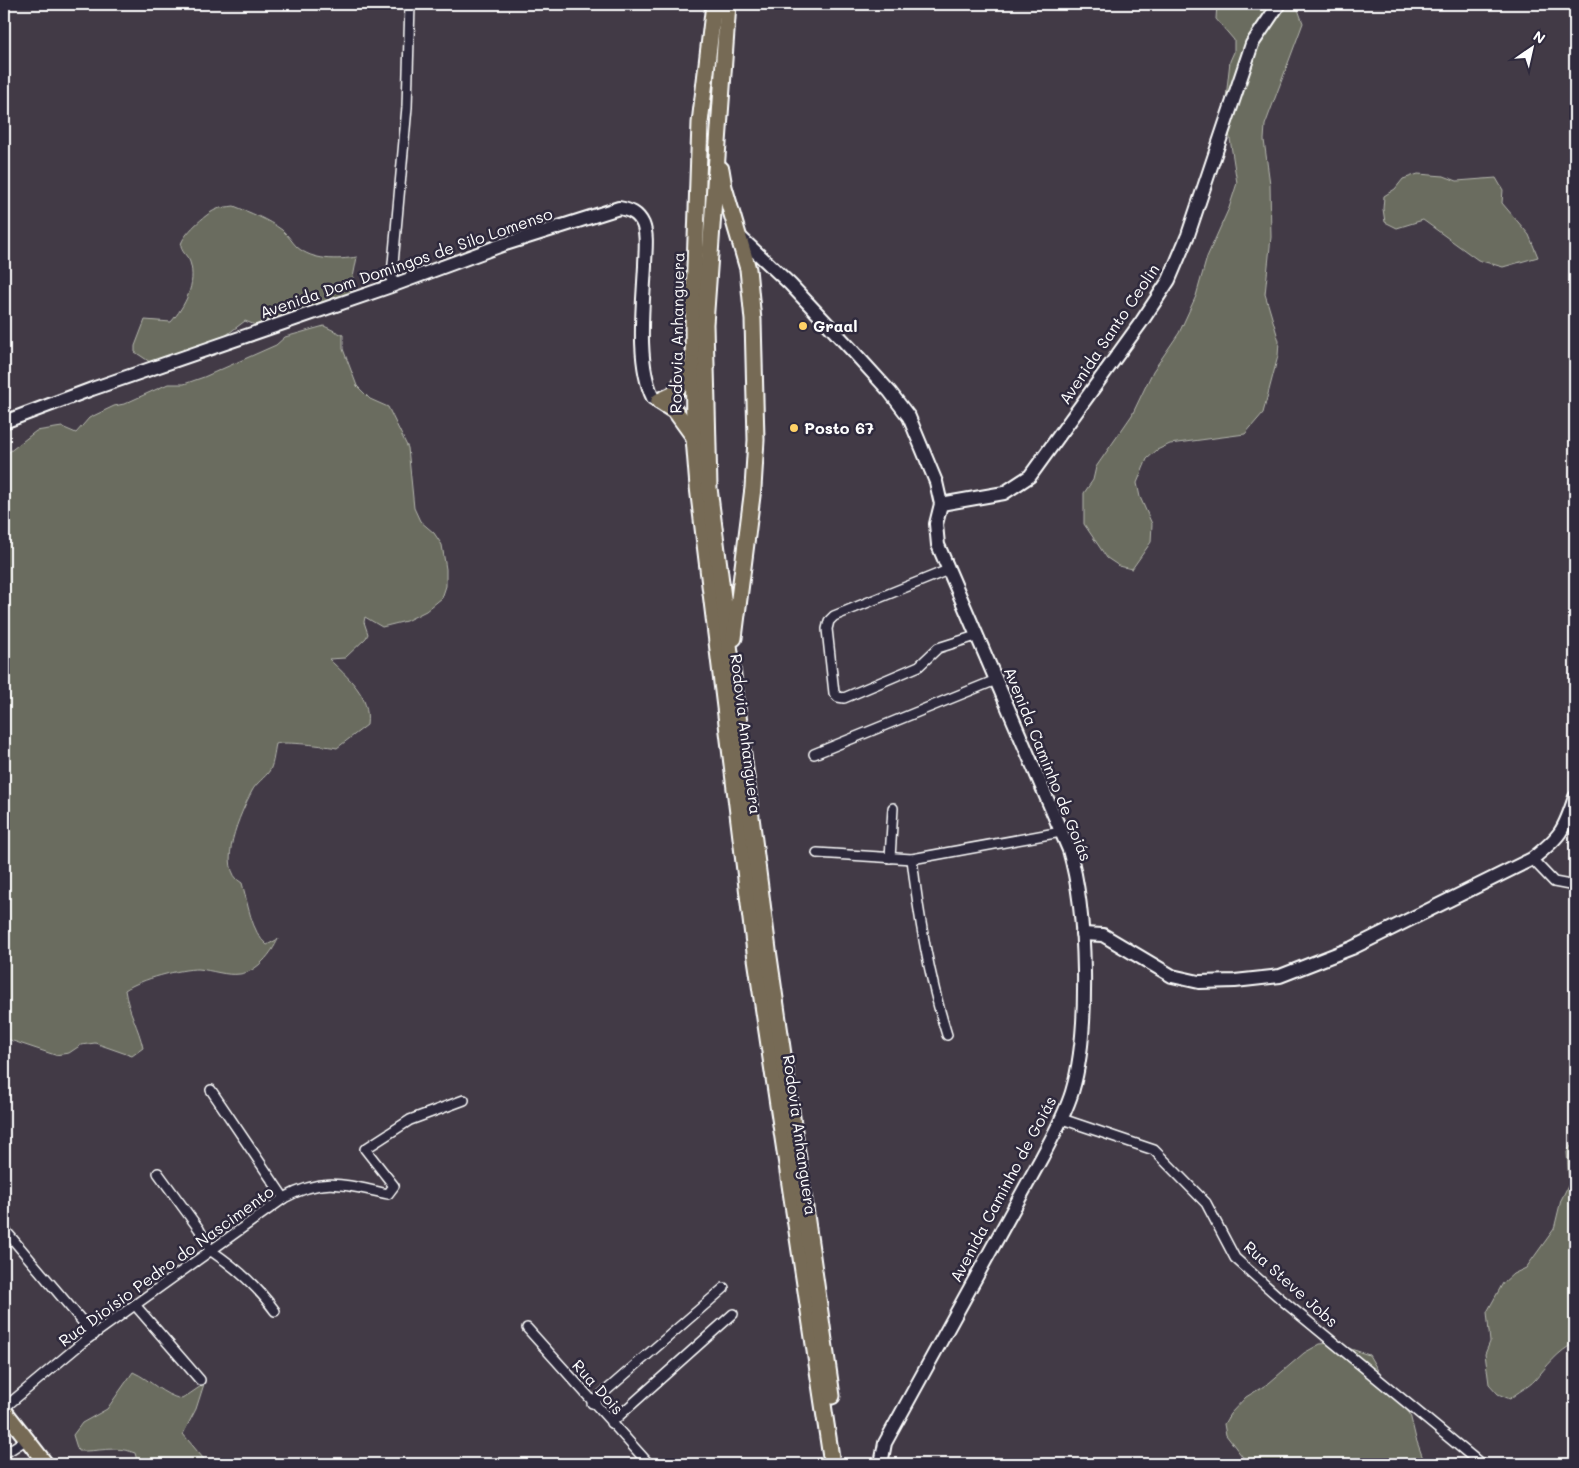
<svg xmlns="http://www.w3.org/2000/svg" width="1579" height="1468" viewBox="0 0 1579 1468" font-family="Mali,sans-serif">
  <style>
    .green { fill: #6a6c5e; stroke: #b4b6ae }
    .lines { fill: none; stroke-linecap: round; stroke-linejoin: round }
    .street-casing { stroke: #fff; stroke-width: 12 }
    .secondary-casing { stroke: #fff; stroke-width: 16 }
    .primary-casing { stroke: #fff; stroke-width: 18 }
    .highway-casing { stroke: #fff; stroke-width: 19 }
    .street { stroke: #2f2a3d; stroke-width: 9 }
    .secondary { stroke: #2f2a3d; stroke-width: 12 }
    .primary { stroke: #766a54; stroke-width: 14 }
    .highway { stroke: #766a54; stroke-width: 15 }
    .poi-dot { fill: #ffd166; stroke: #2f2a3d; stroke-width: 2 }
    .labels { text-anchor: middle; stroke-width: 5; stroke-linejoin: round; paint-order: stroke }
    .street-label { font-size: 16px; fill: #fff; stroke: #2f2a3d }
    .poi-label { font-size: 16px; font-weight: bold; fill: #fff; stroke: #2f2a3d; text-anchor: start }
  </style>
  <rect width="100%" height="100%" fill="#423a46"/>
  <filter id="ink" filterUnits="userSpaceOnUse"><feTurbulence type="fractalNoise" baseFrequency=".02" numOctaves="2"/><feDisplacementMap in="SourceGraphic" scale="10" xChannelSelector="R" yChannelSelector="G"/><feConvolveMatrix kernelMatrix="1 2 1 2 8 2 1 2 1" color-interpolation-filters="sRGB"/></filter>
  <g filter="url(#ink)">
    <g class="green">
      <polygon points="1217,4 1296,4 1303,23 1265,125 1264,140 1270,184 1271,237 1265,294 1279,341 1278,356 1263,413 1245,434 1170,444 1157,450 1147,459 1137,483 1140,497 1152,524 1151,542 1132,569 1119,566 1107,558 1084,524 1084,493 1093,480 1096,467 1132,415 1153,371 1179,333 1196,296 1207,257 1229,208 1237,183 1225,107 1230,61 1234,52 1234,40 1216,19"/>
      <polygon points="1418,174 1444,176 1457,181 1496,178 1503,190 1502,203 1529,235 1538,257 1503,267 1478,260 1423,220 1397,228 1385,222 1383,209 1384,196 1395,189 1403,179"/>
      <path d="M234 206C251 213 267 219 282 230 288 235 292 242 297 247 313 261 338 260 357 257L350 293 302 313 258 326 245 321 209 348 153 364 135 352V346L145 320 171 322C185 306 197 284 190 262 188 256 181 252 181 245 182 235 206 214 215 210 220 207 228 207 234 206Z"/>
      <path d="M324 326 343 335V349L357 386 370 399 388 407 408 448 414 508 420 521 434 533 442 545 446 569V586L442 598 426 611 406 621 382 627 365 617 364 622 368 634 366 638 345 658 329 659C348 678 371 695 367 725L337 748C328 746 283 741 276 744 274 752 274 762 270 770 265 778 256 783 252 791 241 812 215 868 242 883 248 903 251 932 267 945L278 939C272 953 257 972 240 974 226 976 212 970 198 969 180 969 141 979 125 990 128 1011 139 1028 143 1048L132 1056 95 1043 81 1045 69 1053 55 1055 4 1038V456L36 431 62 427 76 433 89 418 114 406 124 404 168 384H184L204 377 276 345 285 337Z"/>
      <path d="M1575 1140V1343C1558 1351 1547 1366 1535 1380 1529 1387 1517 1392 1510 1399L1498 1394 1489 1384 1485 1354 1490 1342 1487 1312 1503 1283 1513 1274 1526 1268 1554 1229 1561 1200 1569 1184 1567 1152Z"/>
      <polygon points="1333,1343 1369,1355 1387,1386 1410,1414 1416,1439 1425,1464 1248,1464 1226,1435 1224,1424 1230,1414 1246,1397 1269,1383 1304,1353 1320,1344"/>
      <path d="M133 1372C151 1380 162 1395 182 1399L204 1384 196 1409 183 1434 208 1464H138L135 1453C116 1445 98 1452 78 1451L73 1435 82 1423 107 1409Z"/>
    </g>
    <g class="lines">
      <g class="street-casing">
        <g id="street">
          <polyline points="391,286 407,107 410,4"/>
          <polyline points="948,570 834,616 829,621 827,629 834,693 838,697 844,698 919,666 938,648 976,636"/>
          <polyline points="814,754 996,680"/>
          <polyline points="817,853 912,859 1061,832"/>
          <polyline points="890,858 893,808"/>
          <path d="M912 859C919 919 929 978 947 1035"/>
          <polyline points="1532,859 1554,882 1575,886"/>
          <polyline points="211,1090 284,1198"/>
          <polyline points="1062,1119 1154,1150 1206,1203 1235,1258 1282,1300 1481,1464"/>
          <polyline points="158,1173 199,1229 210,1250"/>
          <polyline points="4,1229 94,1335"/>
          <path d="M210 1250C234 1266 258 1287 275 1311"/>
          <polyline points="135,1305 200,1380"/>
          <polyline points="527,1328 649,1464"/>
          <polyline points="592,1403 724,1288"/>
          <path d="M4 1408 83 1342 284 1198C325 1176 345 1185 388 1194L394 1186 365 1149 410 1120 464 1100"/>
          <polyline points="611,1423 733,1314"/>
          <polyline points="4,1454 27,1439"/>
        </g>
      </g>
      <g class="secondary-casing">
        <g id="secondary">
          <path d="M737 234 790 284 851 349 890 392 909 417 936 482 941 504 936 524 938 545 1069 850C1087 910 1090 1032 1072 1092 1065 1115 1053 1136 1042 1157L885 1443 881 1464"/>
          <path d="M4 422 92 389 391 286 502 245 619 208C630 210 638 213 643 224 648 236 645 253 645 266 643 305 636 363 653 398L659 401"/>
          <polyline points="941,504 1004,493 1030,476 1142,321 1169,280 1188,235 1252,44 1279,4"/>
          <path d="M1082 934 1103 935 1172 976 1199 982 1235 981 1280 976 1352 948 1532 859C1560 837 1564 831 1575 797"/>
        </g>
      </g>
      <g class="primary-casing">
        <polyline id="primary" points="4,1410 46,1464"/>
      </g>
      <g class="highway-casing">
        <g id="highway">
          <polyline points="714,4 700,123 693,324 694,438 698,487 755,952 832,1464"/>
          <polyline points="728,4 705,324 709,488 768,950 832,1396"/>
          <polyline points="721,169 724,187 748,269 753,320 756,440 753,488 734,638"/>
          <polyline points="659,401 674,394 692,365"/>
          <polyline points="659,401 676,412 694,437"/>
        </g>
      </g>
      <use href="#street" class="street"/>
      <use href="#secondary" class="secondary"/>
      <use href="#primary" class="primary"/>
      <use href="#highway" class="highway"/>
    </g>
  </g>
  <g class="poi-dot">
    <circle cx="803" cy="326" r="5"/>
    <circle cx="794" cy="428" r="5"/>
  </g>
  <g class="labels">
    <g class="street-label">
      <text transform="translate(406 263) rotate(-19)" y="6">Avenida Dom Domingos de Silo Lomenso</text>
      <text transform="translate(677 333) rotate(-89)" y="6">Rodovia Anhanguera</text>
      <text transform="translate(1109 334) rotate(-56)" y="6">Avenida Santo Ceolin</text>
      <text transform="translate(746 734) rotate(83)" y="6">Rodovia Anhanguera</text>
      <text transform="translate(1048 764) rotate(68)" y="6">Avenida Caminho de Goiás</text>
      <text transform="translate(800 1135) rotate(82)" y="6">Rodovia Anhanguera</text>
      <text transform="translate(1003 1189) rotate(-62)" y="6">Avenida Caminho de Goiás</text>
      <text transform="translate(166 1266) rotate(-36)" y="6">Rua Dioísio Pedro do Nascimento</text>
      <text transform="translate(1291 1284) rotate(42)" y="6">Rua Steve Jobs</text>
      <text transform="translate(598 1387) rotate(48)" y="6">Rua Dois</text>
    </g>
    <g class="poi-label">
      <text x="813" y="332">Graal</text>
      <text x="804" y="434">Posto 67</text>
    </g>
  </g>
  <rect width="1579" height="1468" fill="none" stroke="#2f2a3d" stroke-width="20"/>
  <rect x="10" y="10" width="1559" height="1448" fill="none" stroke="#fff" stroke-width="2" filter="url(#ink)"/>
  <g transform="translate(1532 48) rotate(34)" stroke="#2f2a3d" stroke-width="4" paint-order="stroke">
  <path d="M0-4L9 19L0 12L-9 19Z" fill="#ffffff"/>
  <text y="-8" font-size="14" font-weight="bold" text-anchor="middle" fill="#ffffff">N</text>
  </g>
</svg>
